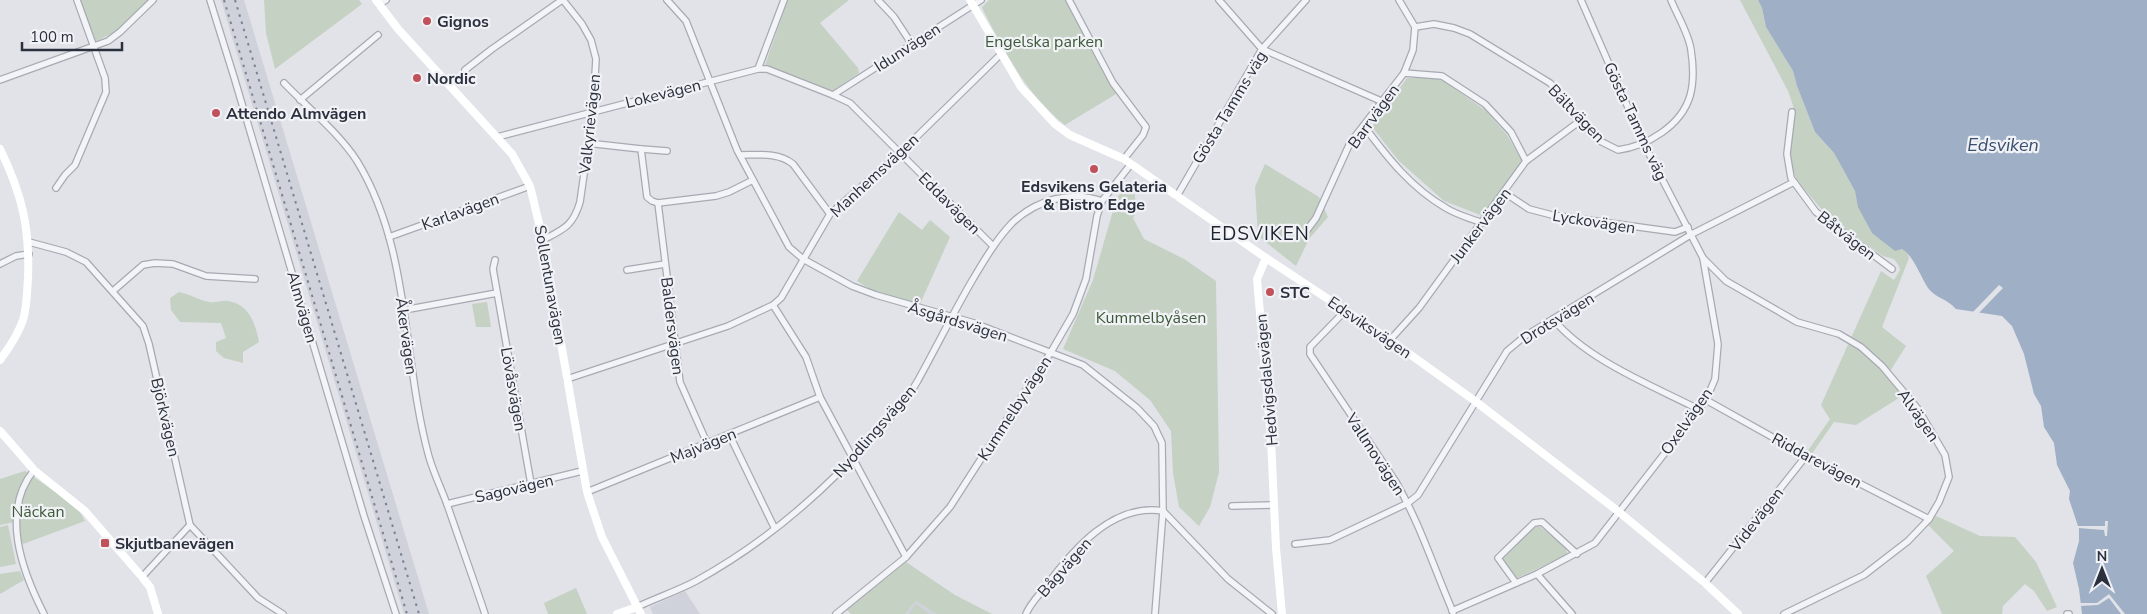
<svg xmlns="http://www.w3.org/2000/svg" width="2147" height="614" viewBox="0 0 2147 614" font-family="'Nunito Sans',sans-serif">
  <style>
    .built { fill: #cfd2da }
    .green { fill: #c5d1c3 }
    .water { fill: #9fafc5 }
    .pier { fill: #e1e3e8 }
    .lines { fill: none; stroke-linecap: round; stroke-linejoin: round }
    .street-casing { stroke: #a7aab2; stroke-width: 8 }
    .street { stroke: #f3f4f7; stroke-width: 5.5 }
    .secondary { stroke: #fff; stroke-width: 8 }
    .rail { stroke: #7c8290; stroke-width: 2; stroke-dasharray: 2.5 5; stroke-linecap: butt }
    .poi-dot { fill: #c1515a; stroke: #f0f2f6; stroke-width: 2 }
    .labels { text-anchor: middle; stroke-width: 4.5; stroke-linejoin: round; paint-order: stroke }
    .poi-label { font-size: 16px; font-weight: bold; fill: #2b303e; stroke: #f0f2f6; text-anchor: start }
    .park-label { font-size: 16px; fill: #3d5939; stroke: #f0f2f6 }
    .street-label { font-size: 16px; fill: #2b303e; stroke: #f0f2f6 }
    .water-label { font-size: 18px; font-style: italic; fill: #394d6e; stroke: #f0f2f6 }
    .quarter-label { font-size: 19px; letter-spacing: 1px; fill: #1d222f; stroke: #f0f2f6 }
  </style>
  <rect width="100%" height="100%" fill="#e1e3e8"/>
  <g class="built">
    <polygon points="221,0 244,0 429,614 404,614"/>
    <polygon points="685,591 700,614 653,614 650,607"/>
    <polygon points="916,601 936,614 905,614"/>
  </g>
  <g class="green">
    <polygon points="79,0 149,0 115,32 96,41"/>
    <polygon points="264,0 359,0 362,4 275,69 266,33"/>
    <polygon points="788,0 849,0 820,23 858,68 859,73 834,90 823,89 765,65"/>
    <path d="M989 0H1067L1116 94 1065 125C1027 95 1006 54 984 12L982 7Z"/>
    <path d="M1740 0H1758L1762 8 1766 27 1793 71 1797 86 1815 132 1834 153 1855 191 1859 207 1872 233 1907 252 1909 258 1882 327 1906 346 1887 376 1902 396 1856 425 1834 422 1811 455 1807 452 1830 419 1821 405 1881 271 1894 280 1900 270 1899 266 1894 259 1883 256 1846 230 1844 226C1831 220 1821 209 1812 198 1805 190 1797 182 1794 173 1786 153 1796 130 1794 110 1793 104 1790 97 1788 91Z"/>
    <polygon points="1407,78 1439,78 1485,110 1507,135 1522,161 1483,216 1444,201 1399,161 1372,127"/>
    <polygon points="1265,164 1319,197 1328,217 1309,239 1296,266 1258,236 1255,187"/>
    <polygon points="1133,184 1137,210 1133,218 1144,239 1184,259 1216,281 1219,472 1210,507 1199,526 1179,507 1173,473 1171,431 1150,400 1115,371 1063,349 1093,280 1117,197"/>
    <polygon points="899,212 922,230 930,220 950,237 920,304 876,293 857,281"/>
    <path d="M179 292C190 294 198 300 209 302 215 303 222 300 228 301 250 305 255 323 259 342L243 352V363L224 358 216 351V342L226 338 221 323 180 322 171 310 170 298Z"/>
    <polygon points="487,302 491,327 476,327 472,304"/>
    <polygon points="25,471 77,507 85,521 23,544 15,522 0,525 0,479"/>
    <polygon points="1934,515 1980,536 2015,537 2036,562 2057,607 2047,611 2034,591 2025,584 2003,606 2002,614 1942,614 1926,576 1954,551 1927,524"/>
    <polygon points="8,525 16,564 0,567 0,527"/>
    <polygon points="1539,526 1565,547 1568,555 1517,578 1503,561 1503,555 1533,528"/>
    <polygon points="906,562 955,595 992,614 936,614 916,601 905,614 851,614 847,610"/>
    <polygon points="20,571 24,580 0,594 0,574"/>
    <polygon points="576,588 587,614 548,614 544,603"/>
    <polygon points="916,604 929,614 909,614"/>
  </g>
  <path class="water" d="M1758 0H2147V614H2082L2079 589 2073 563 2079 541V529L2069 499 2070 491 2057 465 2054 443 2044 427 2041 406 2034 394 2024 354 2012 326 2002 316 1956 309C1948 299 1935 298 1928 288 1920 276 1914 256 1902 249L1895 251 1872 233 1858 207 1855 191 1834 153 1815 132 1797 86 1793 71 1766 27 1762 8Z"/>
  <g class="pier">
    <polygon points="1999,285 2003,288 1977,315 1974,314 1972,313"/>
    <polygon points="2105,521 2108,521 2107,536 2105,536 2104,530 2078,528 2078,526 2105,526"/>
    <polygon points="2109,594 2125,614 2121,614 2109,598 2098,605 2080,606 2079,603 2097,603"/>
  </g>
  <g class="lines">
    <g class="street-casing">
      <g id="street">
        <polyline points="210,0 234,77 364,516 396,614"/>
        <polyline points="667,0 686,21 737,150 789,247 803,259 852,286 876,295 974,323 1083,365 1137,408 1154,426 1162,443 1163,511 1155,614"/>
        <polyline points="878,0 894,17 911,43"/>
        <polyline points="1069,0 1113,83 1146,127 1143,135 1124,159"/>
        <polyline points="1219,0 1262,49 1381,101"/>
        <polyline points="1581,0 1644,144 1703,258 1726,281 1797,322 1839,334 1861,347 1882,366 1918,409 1945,455 1949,477 1939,502 1929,519 1908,541 1864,575 1784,614"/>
        <polyline points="379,4 386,0"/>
        <path d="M1415 27 1434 24 1454 28 1470 34 1550 83 1564 98 1580 121 1598 140 1618 150C1647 146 1681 126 1690 96 1694 82 1693 63 1691 50 1689 34 1677 15 1671 0"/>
        <polyline points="758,69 767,69 833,95 850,103 993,246"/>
        <polyline points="465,70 492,49 562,0"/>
        <polyline points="1404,73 1442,76 1485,104 1511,132 1526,161"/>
        <polyline points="0,80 108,41 120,32 153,0"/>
        <path d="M284 83C307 107 339 133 357 161 411 249 402 359 429 457 434 474 442 490 448 507 460 542 473 578 485 614"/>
        <polyline points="833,95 981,0"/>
        <polyline points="300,100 378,35"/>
        <polyline points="1792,112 1787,154 1791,178 1816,212 1892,269"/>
        <path d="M1364 126C1387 157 1411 188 1446 208 1457 215 1470 218 1482 223"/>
        <polyline points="497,137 758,69 784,0"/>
        <polyline points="587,143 641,149 647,197 652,201 658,203 716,196 729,192 753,180"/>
        <polyline points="641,149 667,151"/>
        <path d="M740 155C758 155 778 152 793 164L830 214"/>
        <polyline points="56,188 65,175 75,165 106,92 105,78 77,0"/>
        <polyline points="1505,193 1529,209 1552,215 1675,232 1688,227"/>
        <polyline points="1177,196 1262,49 1306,0"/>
        <polyline points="658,203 680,382 707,443"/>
        <polyline points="1307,230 1316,218 1350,143 1404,73 1413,50 1415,27 1399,0"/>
        <polyline points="389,237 530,186"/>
        <path d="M543 240C564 229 573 226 580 202L593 111 596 59 591 40 582 24 563 0"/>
        <polyline points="29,242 66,252 86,262 143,326 149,344 190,525 258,598 283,614"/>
        <polyline points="495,260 493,269 531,484"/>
        <polyline points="0,264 16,256 29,254"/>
        <polyline points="627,270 665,264"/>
        <polyline points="113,291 143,265 155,263 173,264 206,276 255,279"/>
        <polyline points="773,305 806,357 820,397 906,557"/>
        <polyline points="404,310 497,293"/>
        <path d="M1346 310 1310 347V354L1396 482C1420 524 1434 568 1453 612"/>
        <path d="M1553 319C1587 360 1651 385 1698 409"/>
        <polyline points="1390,340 1419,308 1526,161 1580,121"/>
        <polyline points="567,379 728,326 773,305 781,298 830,214 900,153 1001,54"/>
        <polyline points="1706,400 1806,456 1929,519"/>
        <polyline points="729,434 774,527"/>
        <path d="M34 470C0 512 22 571 44 614"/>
        <polyline points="587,492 820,397"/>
        <polyline points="447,504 582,471"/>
        <polyline points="1232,506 1274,505"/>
        <polyline points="1163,511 1228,579 1272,614"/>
        <polyline points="1295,544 1330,540 1408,503 1418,495 1507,351 1525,336 1692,234 1794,182"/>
        <polyline points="1537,574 1572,614"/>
        <polyline points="142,577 190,525"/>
        <polyline points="1516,583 1498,558 1534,523 1542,522 1577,554"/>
        <polyline points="1705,583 1806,456"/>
        <path d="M637 607C656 598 677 591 696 581 763 544 824 492 874 435 889 419 906 401 917 382 936 348 953 313 973 279 985 259 996 240 1012 223 1036 200 1071 190 1102 201"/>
        <polyline points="1452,611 1537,574 1595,543 1706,400 1715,379 1718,344 1703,258"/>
        <polyline points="836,614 906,557 950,507 988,448 1051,352 1073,314 1086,279 1097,216 1102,201 1131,164"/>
        <path d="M1026 614C1030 604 1039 595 1046 586 1073 550 1112 503 1163 511"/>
        <polyline points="2067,614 2069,614"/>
      </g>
    </g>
    <use href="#street" class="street"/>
    <g class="secondary">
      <polyline points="376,0 398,29 512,154 530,186 543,240 587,492 602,537 641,614"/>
      <polyline points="970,0 1021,87 1055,124 1070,135 1124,159 1266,258 1390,340 1475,401 1619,512 1705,583 1738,614"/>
      <path d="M0 149C22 194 30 228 28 278 27 292 27 307 23 320 18 335 9 348 0 360"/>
      <polyline points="1266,258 1257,279 1271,439 1276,548 1282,614"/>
      <polyline points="0,431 34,470 85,511 142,577 150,587 158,614"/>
      <polyline points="617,614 637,607"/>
    </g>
    <g class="rail">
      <polyline points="224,0 407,614"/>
      <polyline points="235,0 419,614"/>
    </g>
  </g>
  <g class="poi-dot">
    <circle cx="427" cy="21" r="5"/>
    <circle cx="417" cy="78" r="5"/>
    <circle cx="216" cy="113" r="5"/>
    <circle cx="1094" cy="169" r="5"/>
    <circle cx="1270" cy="292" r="5"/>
    <rect x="100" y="538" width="10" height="10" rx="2.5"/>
  </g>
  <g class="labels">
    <g class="poi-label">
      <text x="437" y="27">Gignos</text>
      <text x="427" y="84">Nordic</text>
      <text x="226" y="119">Attendo Almvägen</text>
      <text x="1094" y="192" text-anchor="middle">Edsvikens Gelateria<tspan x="1094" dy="18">&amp; Bistro Edge</tspan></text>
      <text x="1280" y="298">STC</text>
      <text x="115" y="549">Skjutbanevägen</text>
    </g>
    <g class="park-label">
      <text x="1044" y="47">Engelska parken</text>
      <text x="1151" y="323">Kummelbyåsen</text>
      <text x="38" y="517">Näckan</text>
    </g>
    <g class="street-label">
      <text transform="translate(907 47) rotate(-33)" y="6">Idunvägen</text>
      <text transform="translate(663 93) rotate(-14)" y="6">Lokevägen</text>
      <text transform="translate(1229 107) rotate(-59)" y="6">Gösta Tamms väg</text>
      <text transform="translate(1577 113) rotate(46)" y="6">Bältvägen</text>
      <text transform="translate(1373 116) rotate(-54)" y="6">Barrvägen</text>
      <text transform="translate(1636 121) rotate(65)" y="6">Gösta Tamms väg</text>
      <text transform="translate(589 124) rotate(-84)" y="6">Valkyrievägen</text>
      <text transform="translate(874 175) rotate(-43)" y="6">Manhemsvägen</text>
      <text transform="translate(950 203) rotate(45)" y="6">Eddavägen</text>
      <text transform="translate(460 211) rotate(-20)" y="6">Karlavägen</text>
      <text transform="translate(1594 221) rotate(9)" y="6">Lyckovägen</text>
      <text transform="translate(1480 225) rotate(-53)" y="6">Junkervägen</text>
      <text transform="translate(1847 235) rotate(38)" y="6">Båtvägen</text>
      <text transform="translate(551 285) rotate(80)" y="6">Sollentunavägen</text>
      <text transform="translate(303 307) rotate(74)" y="6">Almvägen</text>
      <text transform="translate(1557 318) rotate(-32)" y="6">Drotsvägen</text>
      <text transform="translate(958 321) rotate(17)" y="6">Åsgårdsvägen</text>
      <text transform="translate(673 326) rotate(83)" y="6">Baldersvägen</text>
      <text transform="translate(1370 327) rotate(34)" y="6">Edsviksvägen</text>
      <text transform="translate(407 336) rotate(82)" y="6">Åkervägen</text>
      <text transform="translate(1266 380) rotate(-95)" y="6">Hedvigsdalsvägen</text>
      <text transform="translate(514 389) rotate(80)" y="6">Lövåsvägen</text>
      <text transform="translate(1014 408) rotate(-57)" y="6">Kummelbyvägen</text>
      <text transform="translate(1919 415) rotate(55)" y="6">Alvägen</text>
      <text transform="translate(166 417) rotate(77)" y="6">Björkvägen</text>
      <text transform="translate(1686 421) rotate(-55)" y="6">Oxelvägen</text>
      <text transform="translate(874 431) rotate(-49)" y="6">Nyodlingsvägen</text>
      <text transform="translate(703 445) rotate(-22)" y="6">Majvägen</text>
      <text transform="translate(1376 454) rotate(57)" y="6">Vallmovägen</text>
      <text transform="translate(1817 460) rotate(28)" y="6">Riddarevägen</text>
      <text transform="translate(514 488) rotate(-13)" y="6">Sagovägen</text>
      <text transform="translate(1756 519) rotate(-52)" y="6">Videvägen</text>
      <text transform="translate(1064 567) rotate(-49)" y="6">Bågvägen</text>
    </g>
    <g class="water-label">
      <text x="2003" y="151">Edsviken</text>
    </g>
    <g class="quarter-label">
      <text x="1260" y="240">EDSVIKEN</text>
    </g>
  </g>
  <g transform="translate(2102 569)" stroke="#f0f2f6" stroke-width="4" paint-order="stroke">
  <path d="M0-4L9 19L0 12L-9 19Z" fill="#2b303e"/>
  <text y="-8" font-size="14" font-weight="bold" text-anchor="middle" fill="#2b303e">N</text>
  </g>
  <path d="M22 42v8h100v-8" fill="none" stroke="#2b303e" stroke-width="2.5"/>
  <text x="30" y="42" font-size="15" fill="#2b303e" stroke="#f0f2f6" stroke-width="4" paint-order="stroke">100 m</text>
</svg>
